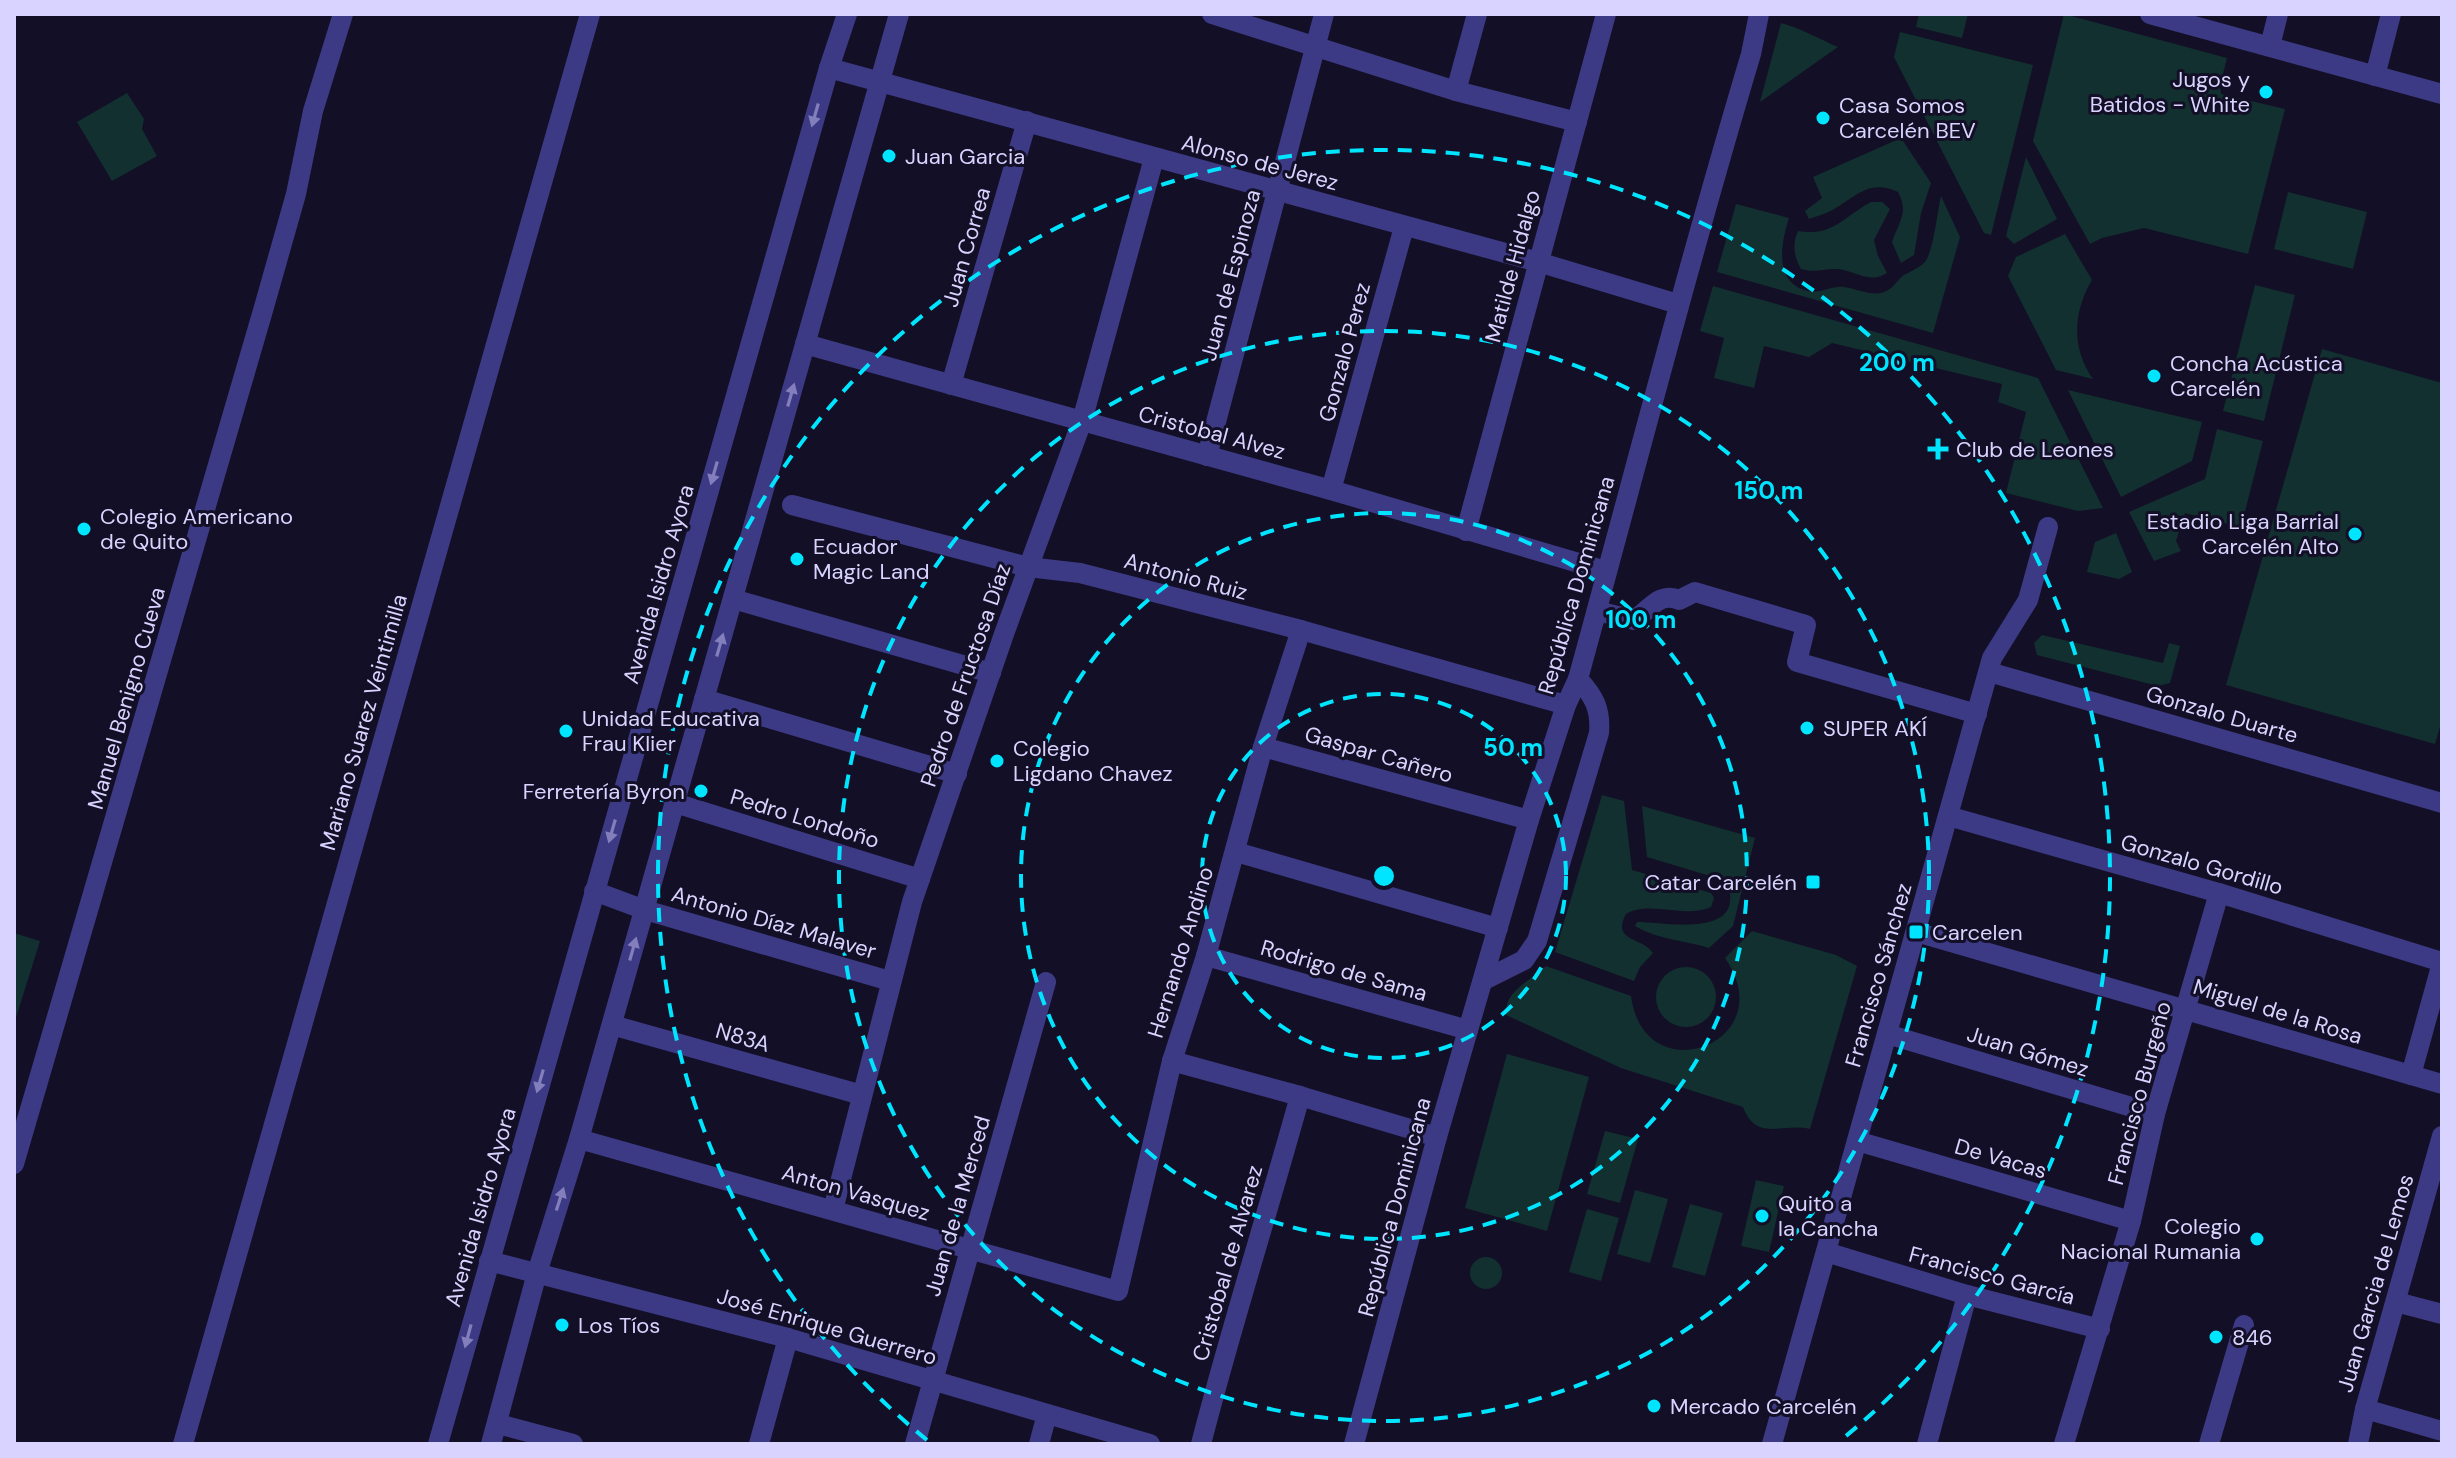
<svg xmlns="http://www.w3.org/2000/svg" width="2456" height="1458" viewBox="0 0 2456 1458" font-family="'DM Sans',sans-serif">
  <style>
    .green { fill: #12302f }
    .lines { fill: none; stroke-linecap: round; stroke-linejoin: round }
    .minor { stroke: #3d3a85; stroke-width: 20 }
    .tertiary { stroke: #3d3a85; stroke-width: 20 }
    .oneway { fill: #837fbc }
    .ring { fill: none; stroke: #00e5ff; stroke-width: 4; stroke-dasharray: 14 10 }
    .poi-dot { fill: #00e5ff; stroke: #130f26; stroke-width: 3 }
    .labels { text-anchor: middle; stroke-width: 6; stroke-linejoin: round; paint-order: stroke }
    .poi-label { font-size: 22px; fill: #d9d4ff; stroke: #130f26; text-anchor: start }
    .street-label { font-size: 22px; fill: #d9d4ff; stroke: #130f26 }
    .centre { fill: #00e5ff; stroke: #130f26; stroke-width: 4 }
    .ring-label { font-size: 24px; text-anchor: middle; font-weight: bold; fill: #00e5ff; stroke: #130f26; stroke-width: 6; stroke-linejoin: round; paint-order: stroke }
  </style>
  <rect width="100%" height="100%" fill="#130f26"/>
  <g class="green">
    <polygon points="1919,14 1968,14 1962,38 1916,27"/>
    <polygon points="2064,14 2227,58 2220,86 2221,94 2285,109 2248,254 2144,228 2102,238 2090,244 2033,141"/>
    <path d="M1781 23C1801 28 1819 39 1838 47L1760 102Z"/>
    <polygon points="1900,32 2033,65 1991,235 1984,233 1894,57"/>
    <polygon points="127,93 144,119 142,129 157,156 112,181 77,122"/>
    <path d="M1901 138 1931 183 1921 213 1914 255 1901 263 1892 242C1899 222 1909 212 1898 192 1871 180 1860 193 1839 206 1830 212 1819 216 1809 219L1805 211 1822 198 1813 177Z"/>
    <polygon points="2026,157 2057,219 2014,244 2006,236"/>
    <polygon points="2288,192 2367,212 2353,269 2274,249"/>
    <path d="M1941 196 1960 237 1933 333 1717 272 1736 204 1789 218C1781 243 1773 283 1808 291 1820 294 1833 285 1844 287 1860 289 1877 300 1891 288 1896 284 1899 278 1904 275 1911 271 1919 268 1925 262 1934 249 1937 213 1941 196Z"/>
    <path d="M1871 202H1882L1890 209 1874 240 1878 256 1887 273C1869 285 1853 269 1835 269 1820 269 1817 273 1801 269 1794 257 1792 244 1798 231 1833 237 1843 217 1871 202Z"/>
    <path d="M2065 234 2092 280C2073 312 2071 348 2093 379L2056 370 2008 276 2016 257Z"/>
    <polygon points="2255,285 2295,295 2264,421 2223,411"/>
    <polygon points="1713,286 2038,378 2103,508 2078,511 2006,493 2026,412 1998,402 2002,384 1832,343 1809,357 1764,346 1754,388 1714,378 1724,338 1700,331"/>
    <polygon points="2322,349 2442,383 2442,720 2435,744 2226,685"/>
    <polygon points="2068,390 2202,422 2192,461 2121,497"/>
    <polygon points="2217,429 2263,441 2241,527 2185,513 2176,541 2181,551 2154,561 2129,512 2205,479"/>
    <polygon points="2116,533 2132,572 2119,579 2087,572 2095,542"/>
    <polygon points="2042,635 2163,663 2169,643 2180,646 2170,683 2158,686 2037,655 2034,643"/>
    <path d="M1602 795 1624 801 1632 870 1711 893 1714 898 1711 907C1685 919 1650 900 1626 914 1611 942 1643 937 1653 953L1640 967 1634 981 1555 952Z"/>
    <path d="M1642 806 1755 838 1733 926 1709 948C1684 940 1659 940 1635 926L1637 922C1661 922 1726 935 1730 902 1732 892 1727 886 1720 879L1647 857Z"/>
    <path d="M1752 931 1836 955 1857 966 1810 1129C1782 1122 1757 1143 1743 1107L1621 1068 1506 1015C1504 990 1531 981 1546 966L1631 996C1644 1095 1784 1043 1725 958Z"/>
    <polygon points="14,933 40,941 14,1024"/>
    <circle cx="1686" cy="997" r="30"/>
    <polygon points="1507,1054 1589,1077 1547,1231 1465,1208"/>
    <polygon points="1605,1131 1638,1139 1620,1203 1587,1194"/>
    <polygon points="1756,1180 1784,1186 1769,1252 1741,1246"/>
    <polygon points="1635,1190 1668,1199 1650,1263 1617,1254"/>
    <polygon points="1690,1204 1723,1213 1705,1276 1672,1267"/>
    <polygon points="1587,1209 1619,1218 1601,1281 1569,1272"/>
    <circle cx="1486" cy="1273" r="16"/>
  </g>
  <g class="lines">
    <g class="minor">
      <polyline points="1212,14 1456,91 1577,122"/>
      <polyline points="2150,14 2442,94"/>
      <polyline points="2270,46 2278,14"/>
      <polyline points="829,68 1538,262 1678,304"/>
      <polyline points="2375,76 2391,14"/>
      <polyline points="1456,91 1477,14"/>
      <polyline points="805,344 1331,490 1606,571"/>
      <polyline points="951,385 1027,121"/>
      <polyline points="1207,456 1324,14"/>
      <polyline points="1331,490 1404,227"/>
      <polyline points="792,505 1028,567 1080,573 1301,630 1566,705"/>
      <polyline points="1466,531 1606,14"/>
      <polyline points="733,599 991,673"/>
      <path d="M1597 611 1634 620C1650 610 1659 591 1679 600L1695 592 1806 625 1797 662 1977 714"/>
      <polyline points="1989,672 2442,803"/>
      <polyline points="704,699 957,774"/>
      <polyline points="1263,747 1529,820"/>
      <polyline points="675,803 920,879"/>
      <polyline points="1948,816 2219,893 2442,962"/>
      <polyline points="1236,852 1498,928"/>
      <polyline points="645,910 890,981"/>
      <polyline points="1916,932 2442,1084"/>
      <polyline points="1206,956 1468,1030"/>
      <path d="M1484 980 1524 960 1537 941 1599 733C1601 709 1594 696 1578 679"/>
      <polyline points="612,1025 862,1095"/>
      <polyline points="1887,1034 2155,1114"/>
      <polyline points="1172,1061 1300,1096 1437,1137"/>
      <polyline points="2411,1075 2442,963"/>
      <polyline points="579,1139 1118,1291 1172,1061 1206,956 1263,747 1301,630"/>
      <polyline points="1857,1141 2131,1221"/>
      <polyline points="14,1164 264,307 296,194 313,111 343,14"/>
      <polyline points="833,1210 912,902 1004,634 1082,421 1154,158"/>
      <polyline points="1826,1252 1967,1295 2100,1329"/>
      <polyline points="489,1261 788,1338 1150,1444"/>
      <polyline points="2396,1302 2442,1314"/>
      <polyline points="2365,1409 2442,1431"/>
      <polyline points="498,1424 573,1444"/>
      <polyline points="183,1444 590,14"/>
      <polyline points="759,1444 788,1338"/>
      <polyline points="915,1444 1046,982"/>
      <polyline points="1039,1444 1047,1414"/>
      <path d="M1201 1444C1231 1327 1268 1212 1300 1096"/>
      <path d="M1354 1444 1437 1137 1529 820 1566 705 1578 679C1635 471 1689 261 1751 54L1759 14"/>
      <polyline points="1772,1444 1992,658 2028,600 2048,527"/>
      <polyline points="1927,1444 1967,1295"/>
      <polyline points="2064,1444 2131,1221 2155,1114 2219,893"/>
      <polyline points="2209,1444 2244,1325"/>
      <polyline points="2358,1444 2365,1409 2442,1136"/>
    </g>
    <g class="tertiary">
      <polyline points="594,891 645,910"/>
      <polyline points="438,1444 829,68 847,14"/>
      <polyline points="491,1444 537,1273 579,1139 899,14"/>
    </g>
  </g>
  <defs><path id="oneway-solid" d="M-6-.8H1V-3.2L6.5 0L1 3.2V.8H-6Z" transform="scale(2)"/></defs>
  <g class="oneway">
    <use href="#oneway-solid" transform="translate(815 115) rotate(106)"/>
    <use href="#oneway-solid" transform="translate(791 395) rotate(-74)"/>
    <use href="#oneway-solid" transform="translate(714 473) rotate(106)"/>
    <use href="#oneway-solid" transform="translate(720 645) rotate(-74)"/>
    <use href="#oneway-solid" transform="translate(612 831) rotate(106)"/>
    <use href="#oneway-solid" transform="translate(633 949) rotate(-74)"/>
    <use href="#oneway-solid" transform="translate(540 1081) rotate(106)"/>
    <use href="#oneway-solid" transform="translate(560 1199) rotate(-72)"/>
    <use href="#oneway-solid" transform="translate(468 1336) rotate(105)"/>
  </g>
  <g class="ring">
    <circle cx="1384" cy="876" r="182"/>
    <circle cx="1384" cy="876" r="363"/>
    <circle cx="1384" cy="876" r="545"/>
    <path d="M927 1440A726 726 0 1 1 1841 1440"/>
  </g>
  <g class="poi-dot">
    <circle cx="2266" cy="92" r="8"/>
    <circle cx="1823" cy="118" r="8"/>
    <circle cx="889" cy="156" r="8"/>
    <circle cx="2154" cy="376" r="8"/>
    <path d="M1934 437h8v8h8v8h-8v8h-8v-8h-8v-8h8z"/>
    <circle cx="84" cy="529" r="8"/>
    <circle cx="2355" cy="534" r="8"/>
    <circle cx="797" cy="559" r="8"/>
    <circle cx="1807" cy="728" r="8"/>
    <circle cx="566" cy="731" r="8"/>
    <circle cx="997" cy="761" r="8"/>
    <circle cx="701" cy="791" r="8"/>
    <rect x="1805" y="874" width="16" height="16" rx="4"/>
    <rect x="1908" y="924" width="16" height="16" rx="4"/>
    <circle cx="1762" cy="1216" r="8"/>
    <circle cx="2257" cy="1239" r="8"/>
    <circle cx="562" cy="1325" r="8"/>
    <circle cx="2216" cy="1337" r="8"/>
    <circle cx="1654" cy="1406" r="8"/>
  </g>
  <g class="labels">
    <g class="poi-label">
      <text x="2250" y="87" text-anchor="end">Jugos y<tspan x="2250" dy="25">Batidos - White</tspan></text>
      <text x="1839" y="113">Casa Somos<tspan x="1839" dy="25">Carcelén BEV</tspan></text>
      <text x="905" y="164">Juan Garcia</text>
      <text x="2170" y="371">Concha Acústica<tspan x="2170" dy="25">Carcelén</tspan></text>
      <text x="1956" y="457">Club de Leones</text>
      <text x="100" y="524">Colegio Americano<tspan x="100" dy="25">de Quito</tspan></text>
      <text x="2339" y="529" text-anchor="end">Estadio Liga Barrial<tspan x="2339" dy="25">Carcelén Alto</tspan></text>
      <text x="813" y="554">Ecuador<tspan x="813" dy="25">Magic Land</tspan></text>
      <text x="582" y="726">Unidad Educativa<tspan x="582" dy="25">Frau Klier</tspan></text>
      <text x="1823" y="736">SUPER AKÍ</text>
      <text x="1013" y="756">Colegio<tspan x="1013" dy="25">Ligdano Chavez</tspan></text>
      <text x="685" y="799" text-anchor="end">Ferretería Byron</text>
      <text x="1797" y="890" text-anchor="end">Catar Carcelén</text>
      <text x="1932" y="940">Carcelen</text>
      <text x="1778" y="1211">Quito a<tspan x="1778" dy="25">la Cancha</tspan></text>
      <text x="2241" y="1234" text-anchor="end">Colegio<tspan x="2241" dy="25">Nacional Rumania</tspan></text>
      <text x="578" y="1333">Los Tíos</text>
      <text x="2232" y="1345">846</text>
      <text x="1670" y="1414">Mercado Carcelén</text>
    </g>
    <g class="street-label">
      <text transform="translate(1260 162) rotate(15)" y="8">Alonso de Jerez</text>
      <text transform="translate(966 247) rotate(-74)" y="8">Juan Correa</text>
      <text transform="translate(1512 266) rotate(-75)" y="8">Matilde Hidalgo</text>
      <text transform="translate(1230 275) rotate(-75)" y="8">Juan de Espinoza</text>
      <text transform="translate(1344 352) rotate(-75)" y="8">Gonzalo Perez</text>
      <text transform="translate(1212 432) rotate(15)" y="8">Cristobal Alvez</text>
      <text transform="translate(1186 576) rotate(15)" y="8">Antonio Ruiz</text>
      <text transform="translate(658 584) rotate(-74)" y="8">Avenida Isidro Ayora</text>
      <text transform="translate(1576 585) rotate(-74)" y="8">República Dominicana</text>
      <text transform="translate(965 675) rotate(-71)" y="8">Pedro de Fructosa Díaz</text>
      <text transform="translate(126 698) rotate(-74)" y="8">Manuel Benigno Cueva</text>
      <text transform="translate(2222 714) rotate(16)" y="8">Gonzalo Duarte</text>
      <text transform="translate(363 722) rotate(-74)" y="8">Mariano Suarez Veintimilla</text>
      <text transform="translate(1379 754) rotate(16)" y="8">Gaspar Cañero</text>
      <text transform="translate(805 818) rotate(17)" y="8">Pedro Londoño</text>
      <text transform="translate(2202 864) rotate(16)" y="8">Gonzalo Gordillo</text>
      <text transform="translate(774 922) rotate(16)" y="8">Antonio Díaz Malaver</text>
      <text transform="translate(1180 952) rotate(-73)" y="8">Hernando Andino</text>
      <text transform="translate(1344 970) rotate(16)" y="8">Rodrigo de Sama</text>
      <text transform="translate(1878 975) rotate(-74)" y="8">Francisco Sánchez</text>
      <text transform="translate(2278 1011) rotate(17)" y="8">Miguel de la Rosa</text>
      <text transform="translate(743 1037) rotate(16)" y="8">N83A</text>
      <text transform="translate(2028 1051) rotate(17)" y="8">Juan Gómez</text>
      <text transform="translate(2139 1093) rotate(-75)" y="8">Francisco Burgeño</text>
      <text transform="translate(2001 1158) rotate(16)" y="8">De Vacas</text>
      <text transform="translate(856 1192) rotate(16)" y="8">Anton Vasquez</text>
      <text transform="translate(957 1206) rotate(-74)" y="8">Juan de la Merced</text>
      <text transform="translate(480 1207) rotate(-74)" y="8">Avenida Isidro Ayora</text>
      <text transform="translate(1394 1207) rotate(-75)" y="8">República Dominicana</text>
      <text transform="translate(1227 1263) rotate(-74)" y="8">Cristobal de Alvarez</text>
      <text transform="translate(1992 1275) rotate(15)" y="8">Francisco García</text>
      <text transform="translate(2375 1283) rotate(-74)" y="8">Juan Garcia de Lemos</text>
      <text transform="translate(827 1326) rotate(16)" y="8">José Enrique Guerrero</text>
    </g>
  </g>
  <circle cx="1384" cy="876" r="12" class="centre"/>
  <g class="ring-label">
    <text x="1897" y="371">200 m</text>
    <text x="1769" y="499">150 m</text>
    <text x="1641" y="628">100 m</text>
    <text x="1513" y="756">50 m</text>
  </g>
  <rect width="2456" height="1458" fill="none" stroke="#d9d4ff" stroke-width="32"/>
</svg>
